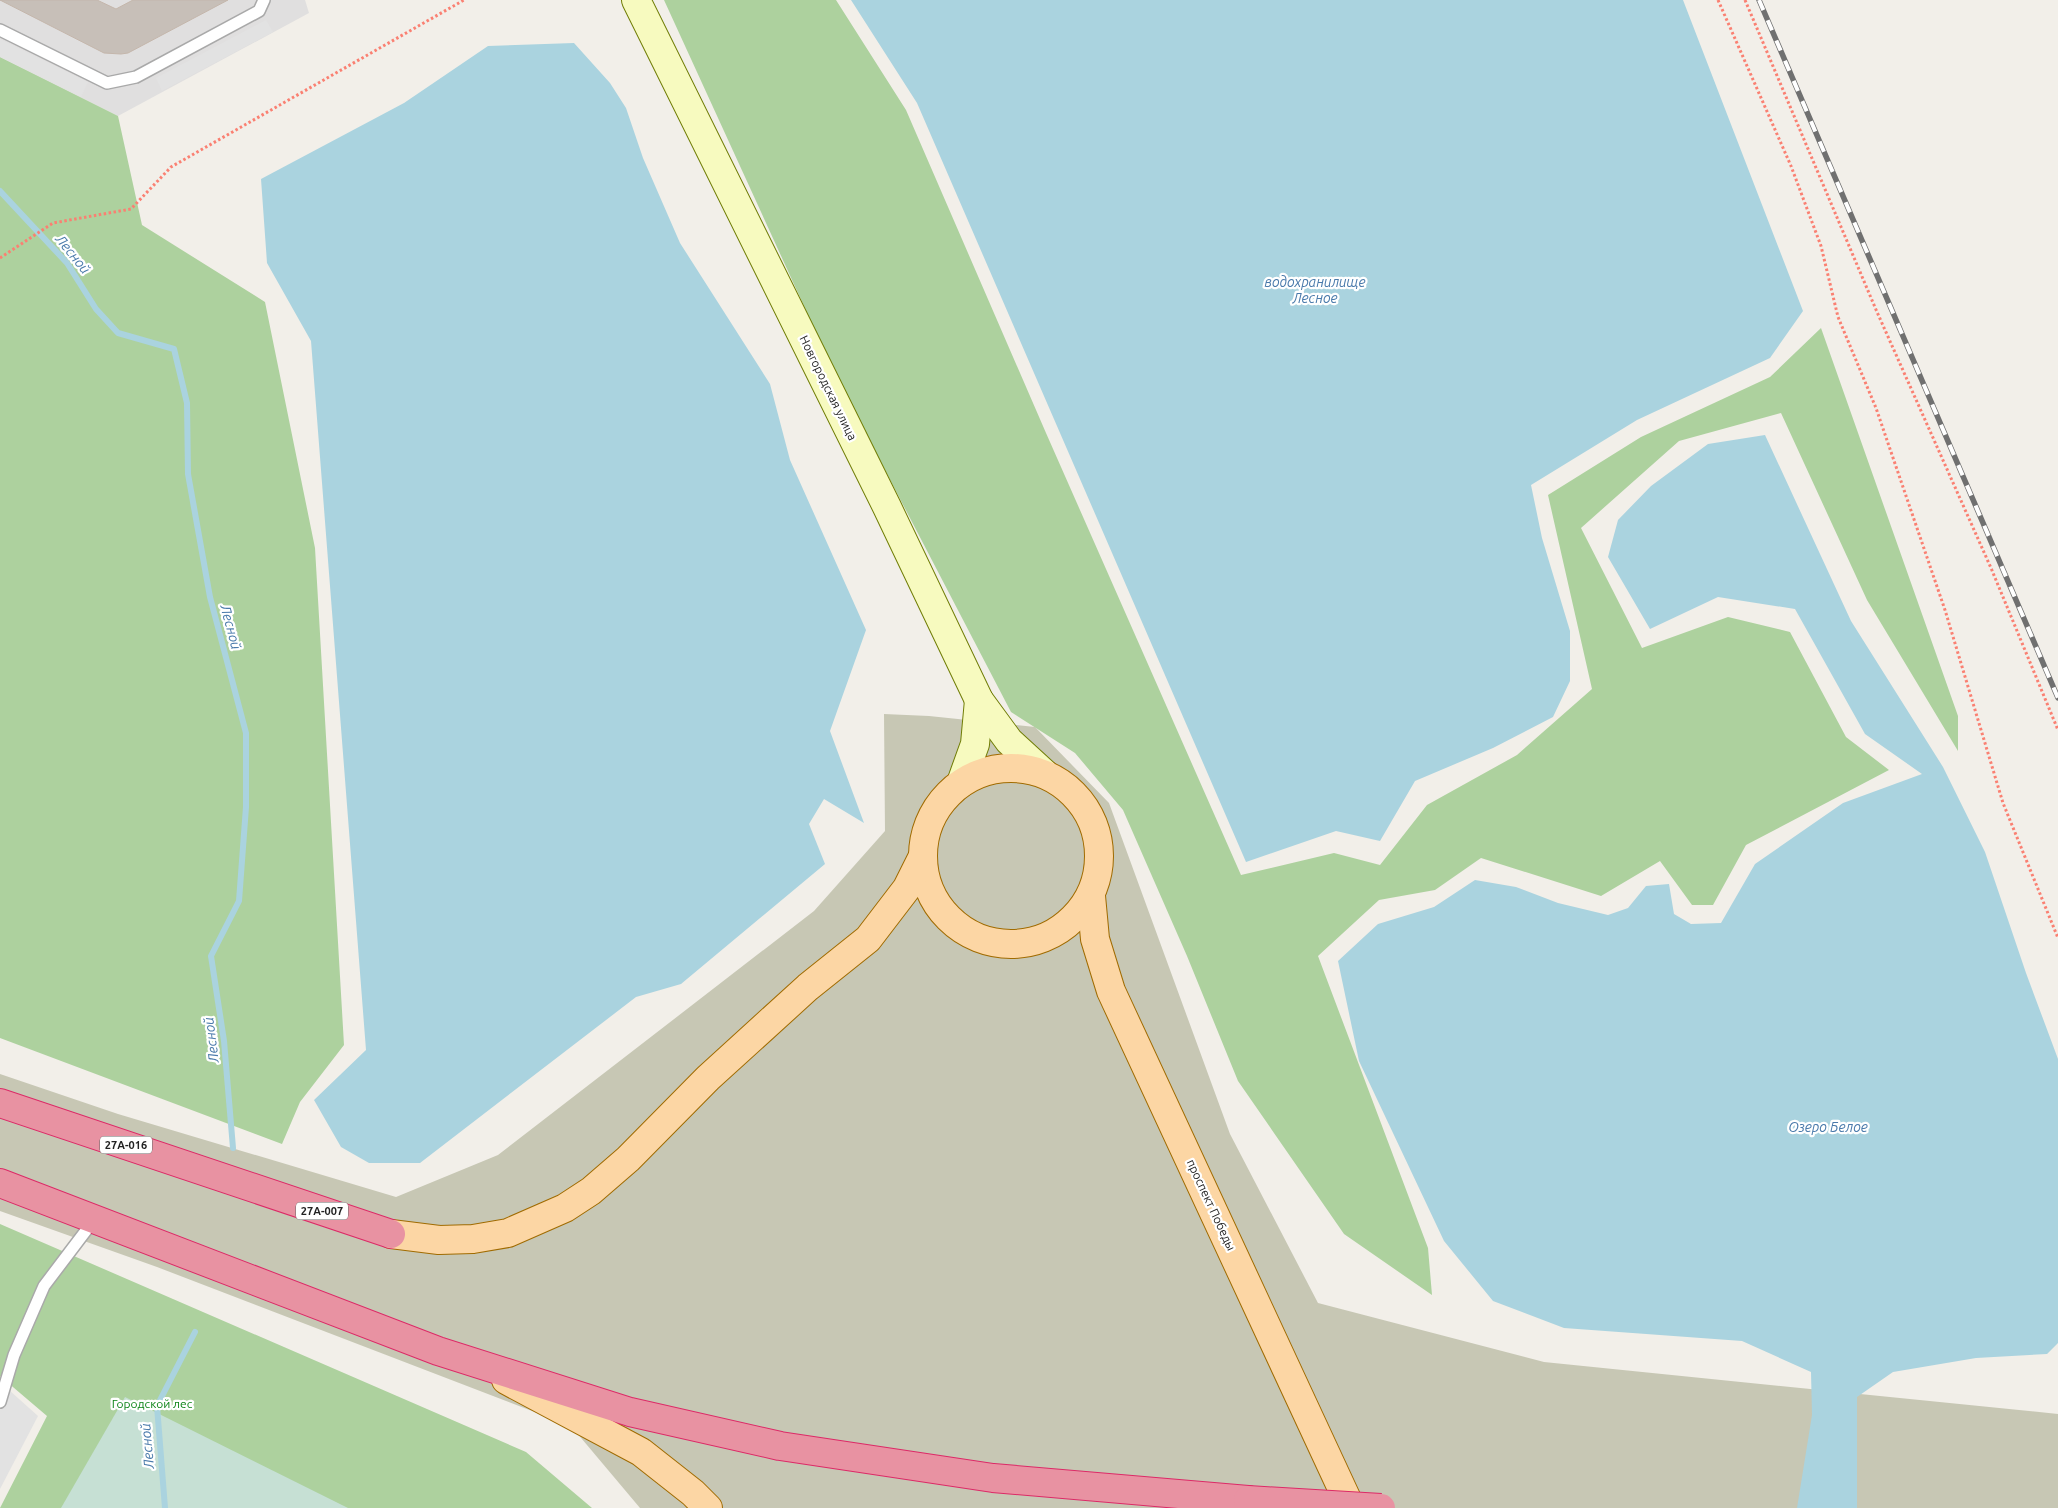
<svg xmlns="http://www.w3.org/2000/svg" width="2058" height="1508" viewBox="0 0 2058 1508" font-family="Ubuntu,sans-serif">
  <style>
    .residential { fill: #e0dfdf }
    .construction { fill: #c7c7b4 }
    .forest { fill: #add19e }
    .wetland { fill: #c6e0d4 }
    .parking { fill: #e2e2e2 }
    .water { fill: #aad3df }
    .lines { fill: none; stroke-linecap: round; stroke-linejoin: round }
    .stream { stroke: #aad3df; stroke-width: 6 }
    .building { fill: #c7bfb8; stroke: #c4b6ab }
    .lane-casing { stroke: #a9a9a9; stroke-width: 14 }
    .secondary-casing { stroke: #707d05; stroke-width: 30 }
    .primary-casing { stroke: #a06b00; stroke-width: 30 }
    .highway-casing { stroke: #dc2a67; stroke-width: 30 }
    .path { stroke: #fa8072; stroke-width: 3; stroke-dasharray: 2.5 2.5; stroke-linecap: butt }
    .lane { stroke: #fff; stroke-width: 11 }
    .secondary { stroke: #f7fabf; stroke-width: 28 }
    .primary { stroke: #fcd6a4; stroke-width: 28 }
    .highway { stroke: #e892a2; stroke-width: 28 }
    .rail-casing { stroke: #707070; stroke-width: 5.5 }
    .rail { stroke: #fff; stroke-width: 4; stroke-dasharray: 11; stroke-linecap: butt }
    .highway-bridge-casing { stroke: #dc2a67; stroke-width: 30; stroke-linecap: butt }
    .highway-bridge { stroke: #e892a2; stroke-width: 28 }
    .labels { text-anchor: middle; stroke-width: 4.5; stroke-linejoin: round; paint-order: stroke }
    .shield { fill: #fff; stroke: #646464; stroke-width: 1 }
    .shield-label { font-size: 11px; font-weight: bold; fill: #222 }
    .street-label { font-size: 12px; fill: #222; stroke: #fff }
    .park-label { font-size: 12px; fill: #0c8416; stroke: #fff }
    .water-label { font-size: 14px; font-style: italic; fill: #4a7aab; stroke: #fff }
  </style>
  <rect width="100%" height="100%" fill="#f2efe9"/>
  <polygon class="residential" points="0,0 305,0 309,13 118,116 0,57"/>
  <polygon class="construction" points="884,714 929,716 1035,727 1109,803 1230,1134 1318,1303 1544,1362 2058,1414 2058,1508 640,1508 571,1426 157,1267 0,1211 0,1074 118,1114 396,1197 498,1155 814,911 885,831"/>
  <g class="forest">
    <polygon points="664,0 836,0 906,110 1046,433 1241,875 1334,853 1380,865 1427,805 1517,755 1592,689 1548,495 1641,437 1770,377 1821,328 1958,716 1958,751 1867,600 1781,413 1679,441 1581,528 1642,648 1728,617 1790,632 1846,737 1889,770 1746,845 1713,905 1692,905 1660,861 1601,896 1481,858 1435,890 1379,900 1318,956 1428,1248 1432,1295 1344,1234 1238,1081 1187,956 1123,810 1075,753 1011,712 836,376"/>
    <polygon points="0,57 118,116 142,225 265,302 315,548 344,1045 300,1102 282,1144 0,1038"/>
    <polygon points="0,1224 526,1452 592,1508 0,1508 47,1416 0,1376"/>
  </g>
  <polygon class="wetland" points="125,1397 348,1508 61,1508"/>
  <g class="parking">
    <polygon points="266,20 273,32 162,91 156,78"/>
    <polygon points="0,39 88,82 81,97 0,57"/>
    <polygon points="0,1382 38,1416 0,1489"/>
  </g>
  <g class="water">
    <polygon points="851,0 1683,0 1803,311 1770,358 1637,420 1531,485 1542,538 1570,631 1570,681 1553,717 1493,748 1415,781 1380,841 1336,831 1246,862 917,103"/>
    <polygon points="574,43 610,83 626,108 643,158 680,243 770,384 790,460 866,630 830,731 864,823 824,799 809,824 825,864 681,984 636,997 420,1163 369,1163 341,1147 314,1100 366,1050 311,341 267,263 261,179 404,103 488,46"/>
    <polygon points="1765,435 1851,621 1943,767 1985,852 2026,973 2058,1059 2058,1343 2047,1354 1976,1358 1893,1372 1857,1397 1857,1508 1797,1508 1812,1415 1811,1372 1742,1341 1564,1328 1493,1301 1444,1241 1359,1061 1338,961 1378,924 1434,907 1475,880 1516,887 1558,903 1608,915 1628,908 1646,886 1669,884 1674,914 1691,924 1721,923 1755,864 1843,803 1922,774 1865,734 1795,609 1718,597 1650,629 1608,557 1618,520 1651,486 1708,444"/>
  </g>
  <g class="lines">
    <g class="stream">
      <polyline points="0,191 67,263 96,309 118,333 174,349 187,403 188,474 210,597 246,733 246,807 239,901 211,956 224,1041 233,1148"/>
      <polyline points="165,1508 157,1406 195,1332"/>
    </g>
  </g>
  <polygon class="building" points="0,0 97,0 116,9 133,0 228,0 128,53 121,54 104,53"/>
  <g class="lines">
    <g class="lane-casing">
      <g id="lane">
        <polyline points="0,30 107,83 136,77 259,11 264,0"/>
        <polyline points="0,1402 14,1355 44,1286 94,1220"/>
      </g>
    </g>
    <g class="secondary-casing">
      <g id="secondary">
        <polyline points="636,0 887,507 979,700 1009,741 1045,774"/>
        <polyline points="961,783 975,744 979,700"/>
      </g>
    </g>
    <g class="primary-casing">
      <g id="primary">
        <circle cx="1011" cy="856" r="88"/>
        <polyline points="1091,896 1095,939 1111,991 1351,1508"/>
        <polyline points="391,1234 439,1240 473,1239 508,1233 565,1208 591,1191 628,1159 708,1078 808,987 868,939 907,888 922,858"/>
        <polyline points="506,1380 641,1452 693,1493 708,1508"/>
      </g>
    </g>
    <g class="highway-casing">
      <g id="highway">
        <polyline points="0,1103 391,1234"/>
        <polyline points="0,1183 438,1351 630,1412 780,1446 993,1478 1248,1500"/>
      </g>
    </g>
    <g class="path">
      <polyline points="1718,0 1791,166 1821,246 1838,317 1876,408 1945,610 2003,803 2058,938"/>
      <polyline points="1745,0 1877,312 1991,568 2058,730"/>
      <polyline points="0,258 53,223 131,209 171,167 464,0"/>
    </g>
    <use href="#lane" class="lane"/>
    <use href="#secondary" class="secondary"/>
    <use href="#primary" class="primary"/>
    <use href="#highway" class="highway"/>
    <g class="rail-casing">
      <polyline id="rail" points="1759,0 2058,698"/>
    </g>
    <use href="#rail" class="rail"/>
    <g class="highway-bridge-casing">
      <polyline id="highway-bridge" points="1248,1500 1381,1508"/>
    </g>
    <use href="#highway-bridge" class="highway-bridge"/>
  </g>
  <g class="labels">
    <g class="shield">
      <rect x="100" y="1136.5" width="52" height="17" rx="4"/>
      <rect x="296" y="1202.5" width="52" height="17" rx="4"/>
    </g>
    <g class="shield-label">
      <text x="126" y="1149">27А-016</text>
      <text x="322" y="1215">27А-007</text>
    </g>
    <g class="street-label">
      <text transform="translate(828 388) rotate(64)" y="4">Новгородская улица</text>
      <text transform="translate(1211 1205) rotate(65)" y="4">проспект Победы</text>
    </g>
    <g class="park-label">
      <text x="152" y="1408">Городской лес</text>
    </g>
    <g class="water-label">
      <text transform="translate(73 254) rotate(51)" y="5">Лесной</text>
      <text x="1315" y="287">водохранилище<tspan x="1315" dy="16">Лесное</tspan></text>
      <text transform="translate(231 627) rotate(75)" y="5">Лесной</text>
      <text transform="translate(211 1040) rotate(-97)" y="5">Лесной</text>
      <text x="1828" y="1132">Озеро Белое</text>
      <text transform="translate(147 1446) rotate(-95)" y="5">Лесной</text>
    </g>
  </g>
</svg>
